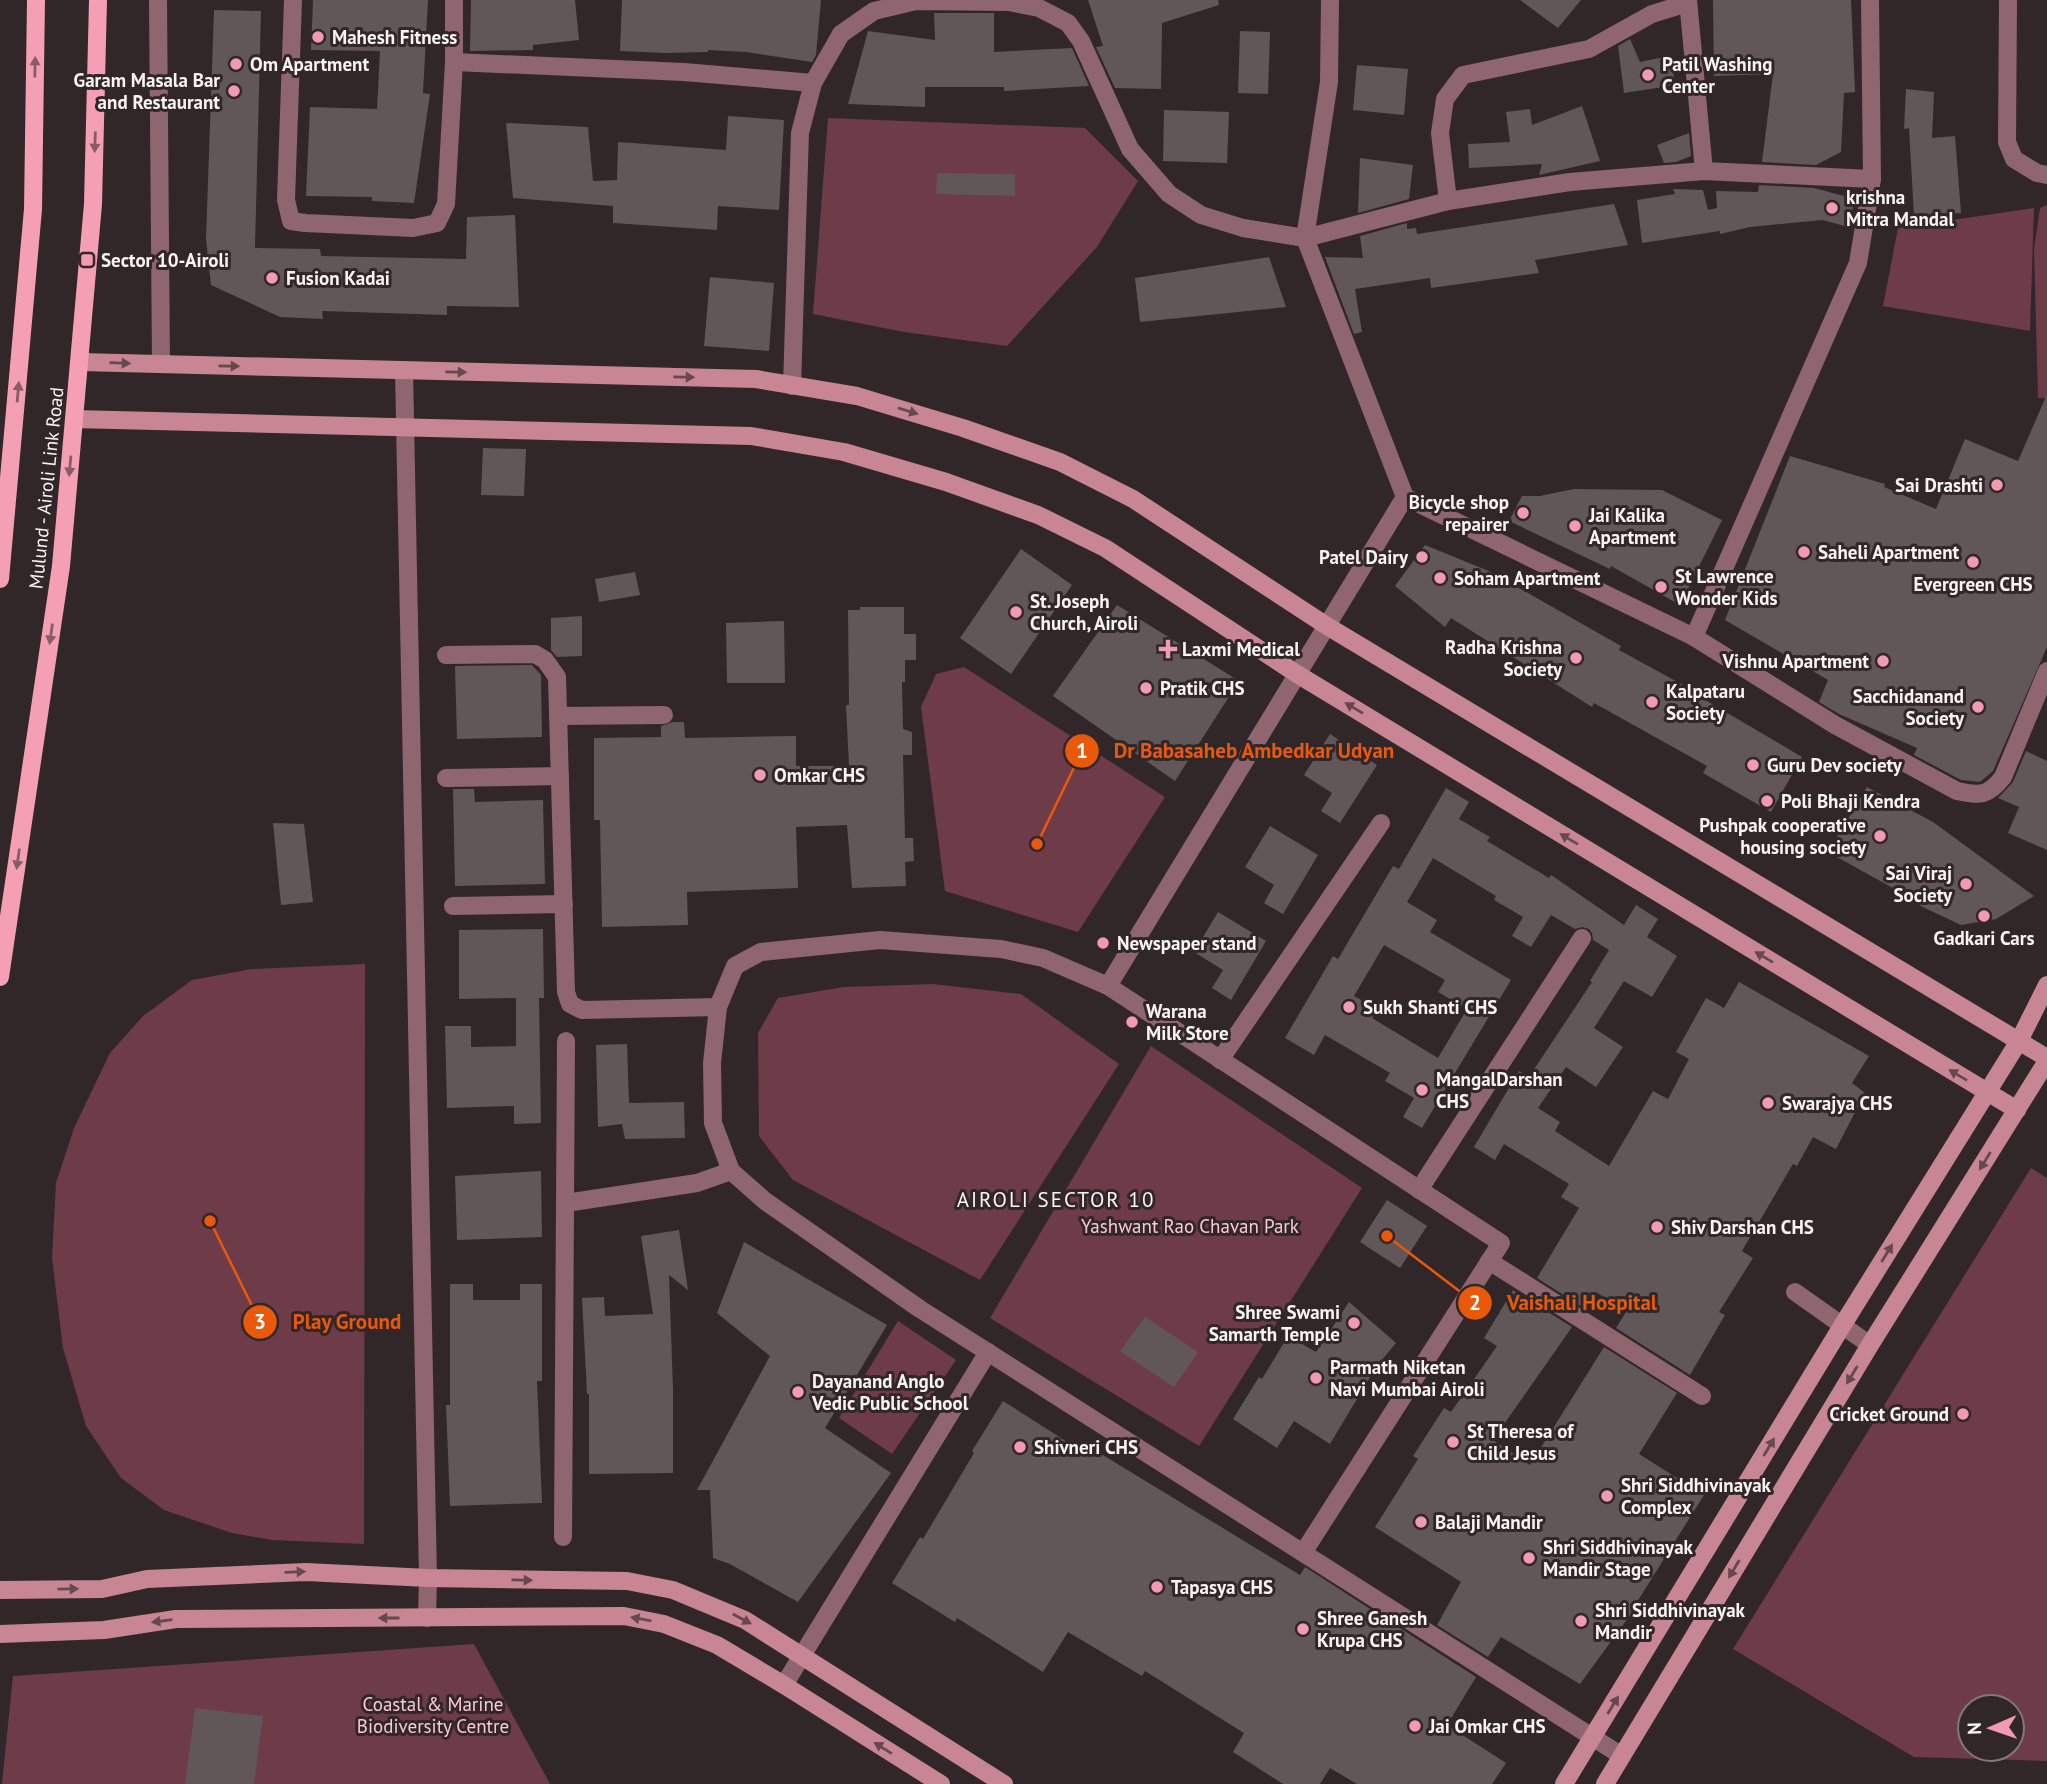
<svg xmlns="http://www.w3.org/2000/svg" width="2047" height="1784" viewBox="0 0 2047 1784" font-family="'PT Sans',sans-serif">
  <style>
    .green { fill: #6e3b48; fill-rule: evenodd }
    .building { fill: #615658; fill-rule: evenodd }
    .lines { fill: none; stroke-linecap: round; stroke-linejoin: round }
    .street { stroke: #8f656f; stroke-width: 18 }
    .secondary { stroke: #c88695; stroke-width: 18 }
    .primary { stroke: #f49fb3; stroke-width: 18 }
    .oneway { fill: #895d67 }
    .oneway2 { fill: #66484f }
    .poi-dot { fill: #f29aaf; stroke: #312729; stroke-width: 2.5 }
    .labels { text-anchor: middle; stroke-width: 6; stroke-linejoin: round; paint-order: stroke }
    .poi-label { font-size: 19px; font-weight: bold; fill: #faf3f4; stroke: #312729; text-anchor: start }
    .street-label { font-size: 19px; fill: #faf3f4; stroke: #312729 }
    .park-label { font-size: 19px; fill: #fcc8d3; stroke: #312729 }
    .neighbourhood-label { font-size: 21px; letter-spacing: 2px; fill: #faf3f4; stroke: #312729 }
    .leader { fill: none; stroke: #e8590c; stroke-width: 2.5 }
    .callout-dot { fill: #e8590c; stroke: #312729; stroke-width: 2.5 }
    .mark-label { font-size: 21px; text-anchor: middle; font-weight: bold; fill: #fff }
    .callout-label { font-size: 21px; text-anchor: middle; font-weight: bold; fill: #e8590c; stroke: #312729; stroke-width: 6; stroke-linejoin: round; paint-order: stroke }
  </style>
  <rect width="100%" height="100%" fill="#312729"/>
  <g class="green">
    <polygon points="828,118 1085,128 1138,181 1097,247 1007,346 904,332 813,314"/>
    <polygon points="2047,205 2047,398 2038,398 2034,249 2040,208"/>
    <polygon points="2034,208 2030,331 1883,306 1898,228"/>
    <polygon points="964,667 1165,797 1078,932 945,891 921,707 936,674"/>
    <polygon points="365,964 364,1544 272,1540 232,1533 164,1510 121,1478 86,1426 63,1348 52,1258 56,1183 74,1128 110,1053 143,1016 192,980 252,969"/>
    <polygon points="933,984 1021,994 1119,1064 980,1280 793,1180 759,1136 758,1033 778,998 844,987"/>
    <polygon points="1151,1046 1362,1188 1199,1446 990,1318"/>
    <path d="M2031 1168 2047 1178V1761L1914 1757 1733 1649ZM1970 1707H2012V1749H1970Z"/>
    <polygon points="898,1321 956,1360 892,1454 839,1418"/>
    <polygon points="474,1644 550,1784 2,1784 13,1676"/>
  </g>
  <g class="building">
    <polygon points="313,0 428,0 423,93 430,94 414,203 372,201 372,197 306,196 310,107 377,109 380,51 311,50"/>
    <polygon points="471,0 575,0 579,40 533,45 533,50 470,51"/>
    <polygon points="622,0 821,0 816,55 812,62 746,52 708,50 708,52 665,53 620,51"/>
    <polygon points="1088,0 1218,0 1219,5 1162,23 1161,89 1115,88 1096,47 1103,46"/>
    <polygon points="1520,0 1581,0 1558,28"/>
    <polygon points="1713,0 1851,0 1855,92 1844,93 1841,152 1816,165 1762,162 1773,74 1714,76"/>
    <polygon points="214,10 261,11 255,248 320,249 321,256 466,259 467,217 515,215 519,307 447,306 447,315 322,311 323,319 280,317 211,285 206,239"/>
    <polygon points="934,13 994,13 994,52 1072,48 1089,86 1004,91 1004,87 925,87 925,107 848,104 868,31 935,40"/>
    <polygon points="1240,31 1270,32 1268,94 1238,93"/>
    <polygon points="1630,39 1640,62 1669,56 1676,85 1624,93 1618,46"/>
    <polygon points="1357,65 1408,69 1404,115 1353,110"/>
    <polygon points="1906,89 1934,92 1932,138 1955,136 1961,213 1914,216 1909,128 1904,129"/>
    <polygon points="1582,106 1600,161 1539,175 1542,164 1469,168 1468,144 1510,142 1506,112 1530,109 1532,125"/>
    <polygon points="1164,110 1229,112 1227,163 1163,161"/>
    <polygon points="728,116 784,120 779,210 718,206 717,230 613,223 613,206 513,198 506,123 588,127 593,181 617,180 618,142 726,150"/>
    <polygon points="1689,133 1691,156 1676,162 1664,163 1657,145"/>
    <polygon points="1360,158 1413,165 1409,199 1358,213"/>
    <polygon points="937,173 1015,174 1015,196 936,194"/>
    <polygon points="1759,185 1814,188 1855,199 1848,227 1823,220 1750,227 1720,234 1720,231 1642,243 1637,200 1675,194 1673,189 1703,190 1708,210 1717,208 1716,191 1758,192"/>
    <polygon points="1614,204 1628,245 1535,260 1539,273 1431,288 1430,278 1355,289 1362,332 1354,334 1325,257 1363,258 1360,236 1407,223 1407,229 1416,228 1417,234"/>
    <polygon points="1269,257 1286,307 1140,322 1135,278"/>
    <polygon points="710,277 774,283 769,351 704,346"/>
    <polygon points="2047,394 2047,647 1993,771 1980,782 1961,780 1914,755 1917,748 1839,714 1819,702 1828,680 1725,620 1790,456 1885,484 1884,487 1936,509 1965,439 2018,461"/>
    <polygon points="483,448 526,449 524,496 481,495"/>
    <polygon points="1574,489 1662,490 1722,520 1680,605 1611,566 1610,569 1509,521 1522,496 1540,496"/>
    <polygon points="1425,545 1491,572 1621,646 1619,650 1703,696 1702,698 1802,757 1771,812 1703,773 1707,766 1594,703 1592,707 1451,618 1445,627 1395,586"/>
    <polygon points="1021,549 1072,585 1011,674 960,638"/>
    <polygon points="635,572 640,595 599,602 595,579"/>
    <polygon points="1117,605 1239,681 1175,781 1053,696"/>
    <polygon points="860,607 904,607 904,634 916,634 916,660 905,660 905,682 902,682 903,729 912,732 912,755 903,755 905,838 913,838 914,861 905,862 906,886 852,888 847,825 796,827 798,888 687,892 688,925 602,927 600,820 594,820 594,738 661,737 661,726 673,722 684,722 685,738 796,736 796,766 849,766 846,705 849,705 848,610 860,610"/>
    <polygon points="582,616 582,656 557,657 551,650 551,618"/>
    <polygon points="784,621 785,683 727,683 726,623"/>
    <polygon points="532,665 541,675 542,737 457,739 455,666"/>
    <polygon points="1330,734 1377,765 1340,823 1321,811 1332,793 1304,775"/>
    <polygon points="2026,751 2047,761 2047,850 2008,833 2019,807 1998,798 2013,782"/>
    <polygon points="1867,787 1933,822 2034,896 1996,919 1961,925 1908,900 1909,897 1828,852"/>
    <path d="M1446 788 1469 802 1459 819 1490 837 1487 841 1549 878 1551 875 1624 925 1636 905 1658 919 1647 937 1677 956 1652 997 1624 981 1594 1028 1623 1047 1596 1087 1566 1067 1538 1108 1560 1122 1555 1131 1609 1166 1653 1091 1668 1099 1689 1059 1676 1052 1706 998 1724 1008 1739 982 1869 1056 1852 1083 1865 1093 1836 1149 1813 1137 1797 1166 1793 1164 1742 1251 1753 1258 1719 1312 1725 1315 1690 1375 1616 1328 1626 1312 1596 1292 1584 1308 1537 1278 1579 1208 1561 1197 1569 1184 1504 1144 1495 1160 1474 1147 1519 1071 1529 1077 1592 982 1590 981 1609 950 1593 940 1592 933 1589 929 1582 927 1575 929 1551 915 1531 947 1512 936 1523 917 1494 900 1496 896 1433 858 1407 902 1437 920 1430 932 1511 980 1422 1128 1403 1117 1414 1098 1385 1081 1390 1073 1325 1035 1314 1055 1285 1038 1333 956 1338 959 1393 866 1399 869ZM1384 945 1445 980 1438 992 1467 1009 1438 1058 1372 1018 1377 1009 1354 996Z"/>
    <polygon points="453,789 474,789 475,802 543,800 545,884 455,886"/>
    <polygon points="273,823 304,824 313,902 281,905"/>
    <polygon points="1270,826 1318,855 1283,914 1264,903 1274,885 1245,867"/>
    <polygon points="1218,912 1266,941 1231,1000 1212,988 1223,970 1194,952"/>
    <polygon points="543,929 544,998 539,998 541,1123 514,1124 514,1106 447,1108 445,1026 471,1026 471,1047 516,1046 516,998 459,999 459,930"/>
    <polygon points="627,1044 629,1103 684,1102 685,1138 625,1139 622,1124 598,1127 596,1045"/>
    <polygon points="541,1171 542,1237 457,1240 455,1176"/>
    <polygon points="1387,1200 1427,1226 1400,1268 1360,1242"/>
    <polygon points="679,1230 688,1290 669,1275 673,1389 673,1473 589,1474 589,1394 587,1394 582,1298 604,1297 605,1316 653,1314 641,1236"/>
    <polygon points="744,1242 887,1325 825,1428 891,1473 798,1602 730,1564 713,1558 710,1490 697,1490 770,1356 717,1313"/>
    <polygon points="450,1284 473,1284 473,1300 520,1300 520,1284 542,1284 542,1381 537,1381 542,1503 450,1506 446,1405 450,1405"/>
    <polygon points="1513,1290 1572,1327 1493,1440 1530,1465 1604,1347 1677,1393 1639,1454 1704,1495 1637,1602 1639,1603 1580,1684 1501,1637 1488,1657 1437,1625 1461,1582 1375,1527 1418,1459 1413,1456 1444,1408 1451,1412 1497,1346 1484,1338"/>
    <polygon points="1349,1302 1396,1343 1376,1367 1330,1444 1294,1421 1277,1448 1233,1419 1259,1377 1262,1379 1288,1336 1316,1352"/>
    <polygon points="1145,1317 1198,1352 1174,1387 1120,1351"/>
    <polygon points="1003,1401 1089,1456 1093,1449 1300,1575 1305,1567 1476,1677 1447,1725 1506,1763 1492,1784 1357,1784 1330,1768 1320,1784 1283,1784 1233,1752 1244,1733 1145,1671 1142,1676 1068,1632 1043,1672 957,1618 955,1622 892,1583 920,1537 923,1539 974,1453 972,1451"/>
    <polygon points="195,1708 263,1716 254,1784 185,1784"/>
  </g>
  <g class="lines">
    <g class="street">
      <polyline points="158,0 161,364"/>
      <polyline points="293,0 286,200 291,221 305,223 413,228 437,223 446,204 454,62 454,0"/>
      <path d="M1330 0 1329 82 1305 238 1405 497 1694 637 1835 725 1957 791C1981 796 1988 796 2003 777L2047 671"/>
      <polyline points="1688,0 1704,171"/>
      <polyline points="2008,0 2007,142 2014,159 2037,173 2047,175"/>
      <polyline points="454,62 684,72 813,83"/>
      <polyline points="1448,201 1440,133 1445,99 1463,75 1589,49 1652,14 1688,3"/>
      <polyline points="404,370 428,1578 427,1618"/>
      <polyline points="792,386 800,133 813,83 841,34 874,11 916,1 1009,2 1039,8 1068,23 1081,41 1130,149 1169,194 1201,215 1243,228 1305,238 1448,201 1570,182 1704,171 1872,179"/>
      <polyline points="1694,637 1858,263 1872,179 1870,0"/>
      <polyline points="446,655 535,654 545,660 557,677 566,992 570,1004 582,1010 718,1007"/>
      <polyline points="558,716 664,715"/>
      <polyline points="446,778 560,776"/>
      <polyline points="453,906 564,904"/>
      <polyline points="1108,986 1405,497"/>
      <polyline points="1220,1060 1381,823"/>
      <polyline points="1419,1190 1582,938"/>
      <polyline points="566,1203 697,1183 731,1171"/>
      <polyline points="1489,1261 1702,1396"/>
      <polyline points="1795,1292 1870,1345"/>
      <polyline points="563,1537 566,1041"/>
      <polyline points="1303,1553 1501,1243 1108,986 1043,958 1001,949 880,940 761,952 735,966 718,1007 712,1063 713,1123 731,1171 765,1201 920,1309 1622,1756"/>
      <polyline points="784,1685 988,1352"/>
    </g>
    <g class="secondary">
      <polyline points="80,362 756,379 857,396 963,428 1060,462 1133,499 1327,626 2047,1058"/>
      <polyline points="74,419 751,436 844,452 946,482 1038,515 1105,548 1297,674 2017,1110"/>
      <polyline points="0,1590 102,1589 147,1579 306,1572 428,1578 627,1581 673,1590 745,1620 1004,1784"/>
      <polyline points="0,1634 104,1630 176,1619 624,1616 664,1624 717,1645 784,1685 941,1784"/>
      <polyline points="1564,1784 1842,1326 2019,1041 2047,985"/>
      <polyline points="1605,1784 1870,1345 2047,1061"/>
    </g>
    <g class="primary">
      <polyline points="0,579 33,209 36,0"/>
      <polyline points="0,977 61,566 93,204 98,0"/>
    </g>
  </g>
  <defs><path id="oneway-solid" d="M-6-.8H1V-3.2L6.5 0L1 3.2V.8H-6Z" transform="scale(1.75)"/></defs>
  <g class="oneway">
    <use href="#oneway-solid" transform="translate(35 67) rotate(-89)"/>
    <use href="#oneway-solid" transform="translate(95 142) rotate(92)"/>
    <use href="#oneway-solid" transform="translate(18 392) rotate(-85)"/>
    <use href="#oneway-solid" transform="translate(70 466) rotate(95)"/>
    <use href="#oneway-solid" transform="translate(51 634) rotate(98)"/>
    <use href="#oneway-solid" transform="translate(18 859) rotate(98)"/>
  </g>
  <g class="oneway2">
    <use href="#oneway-solid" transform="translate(120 363) rotate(2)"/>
    <use href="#oneway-solid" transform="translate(229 366) rotate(1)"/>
    <use href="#oneway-solid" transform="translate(456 372) rotate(1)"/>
    <use href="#oneway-solid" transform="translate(684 377) rotate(1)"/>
    <use href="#oneway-solid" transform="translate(908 411) rotate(17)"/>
    <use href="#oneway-solid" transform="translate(1354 708) rotate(-149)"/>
    <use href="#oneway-solid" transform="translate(1569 839) rotate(-149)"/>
    <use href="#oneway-solid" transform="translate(1764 957) rotate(-149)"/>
    <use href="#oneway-solid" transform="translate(1958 1075) rotate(-149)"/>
    <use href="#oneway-solid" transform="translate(1985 1161) rotate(122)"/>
    <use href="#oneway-solid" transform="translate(1887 1253) rotate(-58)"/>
    <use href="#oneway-solid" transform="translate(1852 1375) rotate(121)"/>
    <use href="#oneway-solid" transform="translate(1769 1447) rotate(-59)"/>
    <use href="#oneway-solid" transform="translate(1734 1569) rotate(121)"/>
    <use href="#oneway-solid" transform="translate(295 1572) rotate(-2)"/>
    <use href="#oneway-solid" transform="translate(522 1580) rotate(1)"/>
    <use href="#oneway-solid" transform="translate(68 1589) rotate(-1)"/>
    <use href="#oneway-solid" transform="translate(389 1618) rotate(180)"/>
    <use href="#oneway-solid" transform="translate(641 1619) rotate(-170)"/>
    <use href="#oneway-solid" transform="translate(742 1619) rotate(28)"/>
    <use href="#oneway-solid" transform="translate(162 1621) rotate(172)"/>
    <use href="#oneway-solid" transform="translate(1613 1705) rotate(-59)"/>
    <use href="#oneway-solid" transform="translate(883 1748) rotate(-148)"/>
  </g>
  <g class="poi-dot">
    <circle cx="318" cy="37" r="7"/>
    <circle cx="236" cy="64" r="7"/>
    <circle cx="1648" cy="75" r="7"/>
    <circle cx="234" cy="91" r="7"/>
    <circle cx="1832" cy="208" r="7"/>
    <rect x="80" y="253" width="14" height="14" rx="3.5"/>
    <circle cx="272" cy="278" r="7"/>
    <circle cx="1997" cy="485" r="7"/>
    <circle cx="1523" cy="513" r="7"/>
    <circle cx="1575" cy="526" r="7"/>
    <circle cx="1804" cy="552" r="7"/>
    <circle cx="1422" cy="557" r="7"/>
    <circle cx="1973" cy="562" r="7"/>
    <circle cx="1440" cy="578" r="7"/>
    <circle cx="1661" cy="587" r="7"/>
    <circle cx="1016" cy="612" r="7"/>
    <path d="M1164.5 638.5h7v7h7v7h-7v7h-7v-7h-7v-7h7z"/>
    <circle cx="1576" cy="658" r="7"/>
    <circle cx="1883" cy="661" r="7"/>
    <circle cx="1146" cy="688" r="7"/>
    <circle cx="1652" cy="702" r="7"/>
    <circle cx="1978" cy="707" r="7"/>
    <circle cx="1753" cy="765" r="7"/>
    <circle cx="760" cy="775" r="7"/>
    <circle cx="1767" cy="801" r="7"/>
    <circle cx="1880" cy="836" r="7"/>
    <circle cx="1966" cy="884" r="7"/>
    <circle cx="1984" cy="916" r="7"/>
    <circle cx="1103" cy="943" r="7"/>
    <circle cx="1349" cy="1007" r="7"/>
    <circle cx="1132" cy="1022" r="7"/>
    <circle cx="1422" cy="1090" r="7"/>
    <circle cx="1768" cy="1103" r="7"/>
    <circle cx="1657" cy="1227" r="7"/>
    <circle cx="1354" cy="1323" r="7"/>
    <circle cx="1316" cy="1378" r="7"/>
    <circle cx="798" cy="1392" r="7"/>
    <circle cx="1963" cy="1414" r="7"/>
    <circle cx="1453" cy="1442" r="7"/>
    <circle cx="1020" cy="1447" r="7"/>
    <circle cx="1607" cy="1496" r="7"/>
    <circle cx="1421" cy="1522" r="7"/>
    <circle cx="1529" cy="1558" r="7"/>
    <circle cx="1157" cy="1587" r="7"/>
    <circle cx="1581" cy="1621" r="7"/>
    <circle cx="1303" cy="1629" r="7"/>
    <circle cx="1415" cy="1726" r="7"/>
  </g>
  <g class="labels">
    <g class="poi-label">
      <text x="332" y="44">Mahesh Fitness</text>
      <text x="250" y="71">Om Apartment</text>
      <text x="1662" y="71">Patil Washing<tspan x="1662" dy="22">Center</tspan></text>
      <text x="220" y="87" text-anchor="end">Garam Masala Bar<tspan x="220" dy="22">and Restaurant</tspan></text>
      <text x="1846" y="204">krishna<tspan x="1846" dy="22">Mitra Mandal</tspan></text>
      <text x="101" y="267">Sector 10-Airoli</text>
      <text x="286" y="285">Fusion Kadai</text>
      <text x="1983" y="492" text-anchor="end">Sai Drashti</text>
      <text x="1509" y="509" text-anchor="end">Bicycle shop<tspan x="1509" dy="22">repairer</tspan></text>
      <text x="1589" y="522">Jai Kalika<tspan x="1589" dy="22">Apartment</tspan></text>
      <text x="1818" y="559">Saheli Apartment</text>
      <text x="1408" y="564" text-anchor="end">Patel Dairy</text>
      <text x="1675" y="583">St Lawrence<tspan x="1675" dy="22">Wonder Kids</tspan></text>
      <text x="1454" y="585">Soham Apartment</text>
      <text x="1973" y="591" text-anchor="middle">Evergreen CHS</text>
      <text x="1030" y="608">St. Joseph<tspan x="1030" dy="22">Church, Airoli</tspan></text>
      <text x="1562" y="654" text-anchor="end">Radha Krishna<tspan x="1562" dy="22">Society</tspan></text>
      <text x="1182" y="656">Laxmi Medical</text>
      <text x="1869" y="668" text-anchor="end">Vishnu Apartment</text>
      <text x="1160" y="695">Pratik CHS</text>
      <text x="1666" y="698">Kalpataru<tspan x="1666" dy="22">Society</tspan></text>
      <text x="1964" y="703" text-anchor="end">Sacchidanand<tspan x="1964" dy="22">Society</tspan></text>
      <text x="1767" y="772">Guru Dev society</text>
      <text x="774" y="782">Omkar CHS</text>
      <text x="1781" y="808">Poli Bhaji Kendra</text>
      <text x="1866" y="832" text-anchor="end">Pushpak cooperative<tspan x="1866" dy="22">housing society</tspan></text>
      <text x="1952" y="880" text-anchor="end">Sai Viraj<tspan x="1952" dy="22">Society</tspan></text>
      <text x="1984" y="945" text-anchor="middle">Gadkari Cars</text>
      <text x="1117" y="950">Newspaper stand</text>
      <text x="1363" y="1014">Sukh Shanti CHS</text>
      <text x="1146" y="1018">Warana<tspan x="1146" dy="22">Milk Store</tspan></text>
      <text x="1436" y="1086">MangalDarshan<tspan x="1436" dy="22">CHS</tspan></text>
      <text x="1782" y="1110">Swarajya CHS</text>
      <text x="1671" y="1234">Shiv Darshan CHS</text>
      <text x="1340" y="1319" text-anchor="end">Shree Swami<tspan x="1340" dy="22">Samarth Temple</tspan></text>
      <text x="1330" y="1374">Parmath Niketan<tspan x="1330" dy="22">Navi Mumbai Airoli</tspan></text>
      <text x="812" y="1388">Dayanand Anglo<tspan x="812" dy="22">Vedic Public School</tspan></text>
      <text x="1949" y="1421" text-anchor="end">Cricket Ground</text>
      <text x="1467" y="1438">St Theresa of<tspan x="1467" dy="22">Child Jesus</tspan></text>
      <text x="1034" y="1454">Shivneri CHS</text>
      <text x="1621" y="1492">Shri Siddhivinayak<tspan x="1621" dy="22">Complex</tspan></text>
      <text x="1435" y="1529">Balaji Mandir</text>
      <text x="1543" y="1554">Shri Siddhivinayak<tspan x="1543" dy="22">Mandir Stage</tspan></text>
      <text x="1171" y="1594">Tapasya CHS</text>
      <text x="1595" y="1617">Shri Siddhivinayak<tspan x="1595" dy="22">Mandir</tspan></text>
      <text x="1317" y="1625">Shree Ganesh<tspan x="1317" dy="22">Krupa CHS</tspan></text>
      <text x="1429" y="1733">Jai Omkar CHS</text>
    </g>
    <g class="street-label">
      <text transform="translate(46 488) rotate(-84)" y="7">Mulund - Airoli Link Road</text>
    </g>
    <g class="park-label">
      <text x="1190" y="1233">Yashwant Rao Chavan Park</text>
      <text x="433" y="1711">Coastal &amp; Marine<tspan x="433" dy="22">Biodiversity Centre</tspan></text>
    </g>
    <g class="neighbourhood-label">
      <text x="1056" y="1207">AIROLI SECTOR 10</text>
    </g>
  </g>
  <path class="leader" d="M1037 844L1082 751M1387 1236L1475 1303M210 1221L260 1322"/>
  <g class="callout-dot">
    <circle cx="1037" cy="844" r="7"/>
    <circle cx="1387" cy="1236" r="7"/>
    <circle cx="210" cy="1221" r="7"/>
    <circle cx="1082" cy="751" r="18"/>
    <circle cx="1475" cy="1303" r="18"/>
    <circle cx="260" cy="1322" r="18"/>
  </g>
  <g class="mark-label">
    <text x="1082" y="758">1</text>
    <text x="1475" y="1310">2</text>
    <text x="260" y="1329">3</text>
  </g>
  <g class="callout-label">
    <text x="1254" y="758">Dr Babasaheb Ambedkar Udyan</text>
    <text x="1582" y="1310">Vaishali Hospital</text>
    <text x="347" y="1329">Play Ground</text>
  </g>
  <g transform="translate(1991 1728) rotate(268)"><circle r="33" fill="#312729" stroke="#81797a" stroke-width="2"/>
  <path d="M0-5L12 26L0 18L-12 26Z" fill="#f29aaf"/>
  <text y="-10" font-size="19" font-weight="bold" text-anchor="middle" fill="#faf3f4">N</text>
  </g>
</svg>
